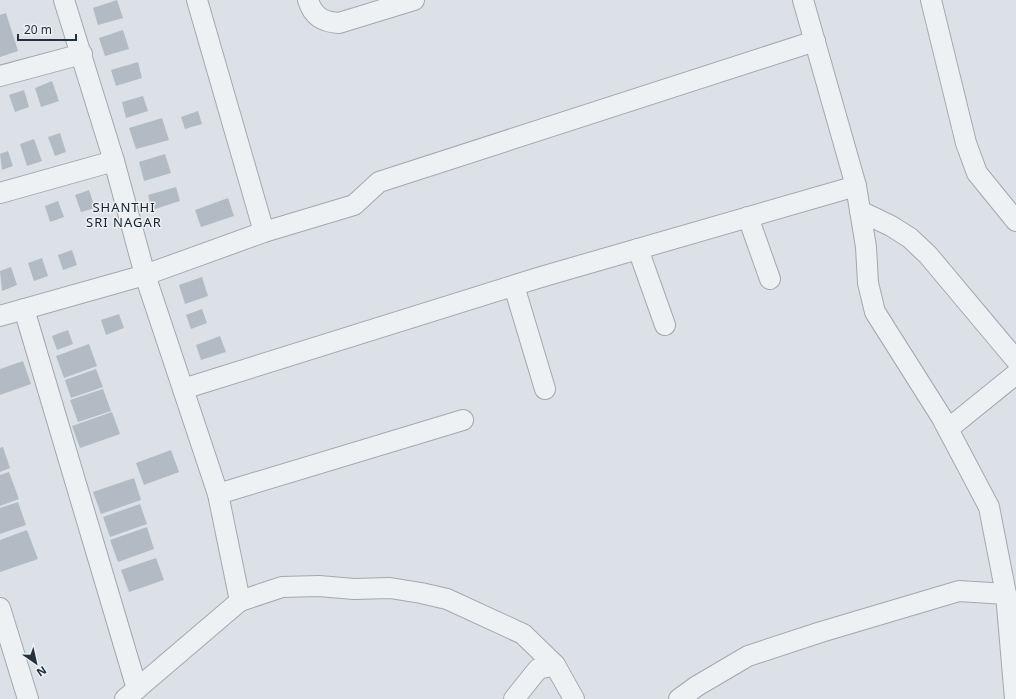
<svg xmlns="http://www.w3.org/2000/svg" width="1016" height="699" viewBox="0 0 1016 699" font-family="'Noto Sans',sans-serif">
  <style>
    .building { fill: #b2bbc3 }
    .lines { fill: none; stroke-linecap: round; stroke-linejoin: round }
    .street-casing { stroke: #a1a9b0; stroke-width: 22 }
    .street { stroke: #eef1f4; stroke-width: 20 }
    .labels { text-anchor: middle; stroke-width: 3; stroke-linejoin: round; paint-order: stroke }
    .neighbourhood-label { font-size: 13px; letter-spacing: 1px; fill: #18222c; stroke: #eaf0f4 }
  </style>
  <rect width="100%" height="100%" fill="#dbe1e6"/>
  <g class="building">
    <polygon points="117,0 123,18 98,25 93,8"/>
    <polygon points="6,13 18,51 0,57 0,15"/>
    <polygon points="123,30 129,49 105,56 99,38"/>
    <polygon points="138,62 142,78 116,86 111,70"/>
    <polygon points="52,81 59,101 41,107 35,88"/>
    <polygon points="24,90 29,107 15,112 9,95"/>
    <polygon points="143,96 148,111 126,118 122,102"/>
    <polygon points="198,111 202,124 185,129 181,117"/>
    <polygon points="162,118 169,140 136,149 129,128"/>
    <polygon points="60,133 66,152 55,156 48,137"/>
    <polygon points="34,139 42,161 27,166 20,144"/>
    <polygon points="8,151 13,166 2,170 0,154"/>
    <polygon points="165,154 171,173 144,181 139,162"/>
    <polygon points="176,187 180,201 152,210 148,195"/>
    <polygon points="89,190 95,208 81,212 75,195"/>
    <polygon points="228,198 234,216 201,227 195,210"/>
    <polygon points="58,201 64,217 50,222 45,206"/>
    <polygon points="72,250 77,265 63,270 58,255"/>
    <polygon points="42,258 48,276 34,281 28,263"/>
    <polygon points="11,267 17,285 2,291 0,271"/>
    <polygon points="202,277 208,296 185,304 179,285"/>
    <polygon points="202,309 207,323 191,329 186,315"/>
    <polygon points="119,314 124,328 106,335 101,320"/>
    <polygon points="68,330 73,344 57,350 52,336"/>
    <polygon points="220,336 226,352 201,360 196,345"/>
    <polygon points="89,344 97,366 64,378 56,356"/>
    <polygon points="23,361 31,384 0,395 0,369"/>
    <polygon points="96,369 103,387 71,398 65,380"/>
    <polygon points="103,389 111,411 78,422 70,400"/>
    <polygon points="112,412 120,434 80,448 72,426"/>
    <polygon points="3,447 10,468 0,472 0,448"/>
    <polygon points="171,450 179,472 144,485 136,463"/>
    <polygon points="9,472 19,499 0,506 0,475"/>
    <polygon points="134,478 141,500 101,514 93,492"/>
    <polygon points="18,502 26,525 0,534 0,508"/>
    <polygon points="140,504 147,524 110,537 103,517"/>
    <polygon points="147,527 154,549 118,562 110,540"/>
    <polygon points="27,530 38,559 0,572 0,540"/>
    <polygon points="156,558 164,580 129,592 121,570"/>
  </g>
  <g class="lines">
    <g class="street-casing">
      <g id="street">
        <polyline points="64,0 114,161 145,275 218,494 240,601 125,699"/>
        <polyline points="197,0 264,232"/>
        <path d="M308 0C313 16 322 22 339 23L414 0"/>
        <polyline points="931,0 966,143 977,173 1016,221"/>
        <polyline points="0,76 82,54"/>
        <polyline points="856,186 866,247 868,283 875,312 942,418 989,507 1006,594 1015,699"/>
        <polyline points="0,193 114,161"/>
        <polyline points="860,211 891,226 910,238 928,255 1016,360"/>
        <polyline points="748,217 770,279"/>
        <polyline points="638,249 665,325"/>
        <polyline points="514,286 545,389"/>
        <polyline points="24,309 137,689"/>
        <polyline points="0,316 145,275 264,232 354,205 379,182 815,41"/>
        <polyline points="183,389 541,277 856,186 803,0"/>
        <polyline points="948,429 1016,374"/>
        <polyline points="218,494 463,420"/>
        <polyline points="240,601 282,587 319,586 354,589 390,588 421,593 447,599 523,634 555,665 538,669 514,699"/>
        <polyline points="0,608 28,699"/>
        <polyline points="555,665 574,699"/>
        <polyline points="679,699 697,686 748,656 821,632 959,591 1006,594"/>
      </g>
    </g>
    <use href="#street" class="street"/>
  </g>
  <g class="labels">
    <g class="neighbourhood-label">
      <text x="124" y="212">SHANTHI<tspan x="124" dy="15">SRI NAGAR</tspan></text>
    </g>
  </g>
  <g transform="translate(36 663) rotate(146)" stroke="#eaf0f4" stroke-width="3" paint-order="stroke">
  <path d="M0-3L7 15L0 10L-7 15Z" fill="#25313c"/>
  <text y="-6" font-size="11" font-weight="bold" text-anchor="middle" fill="#25313c">N</text>
  </g>
  <path d="M18 34v6h58v-6" fill="none" stroke="#25313c" stroke-width="2"/>
  <text x="24" y="34" font-size="12" fill="#25313c" stroke="#eaf0f4" stroke-width="3" paint-order="stroke">20 m</text>
</svg>
